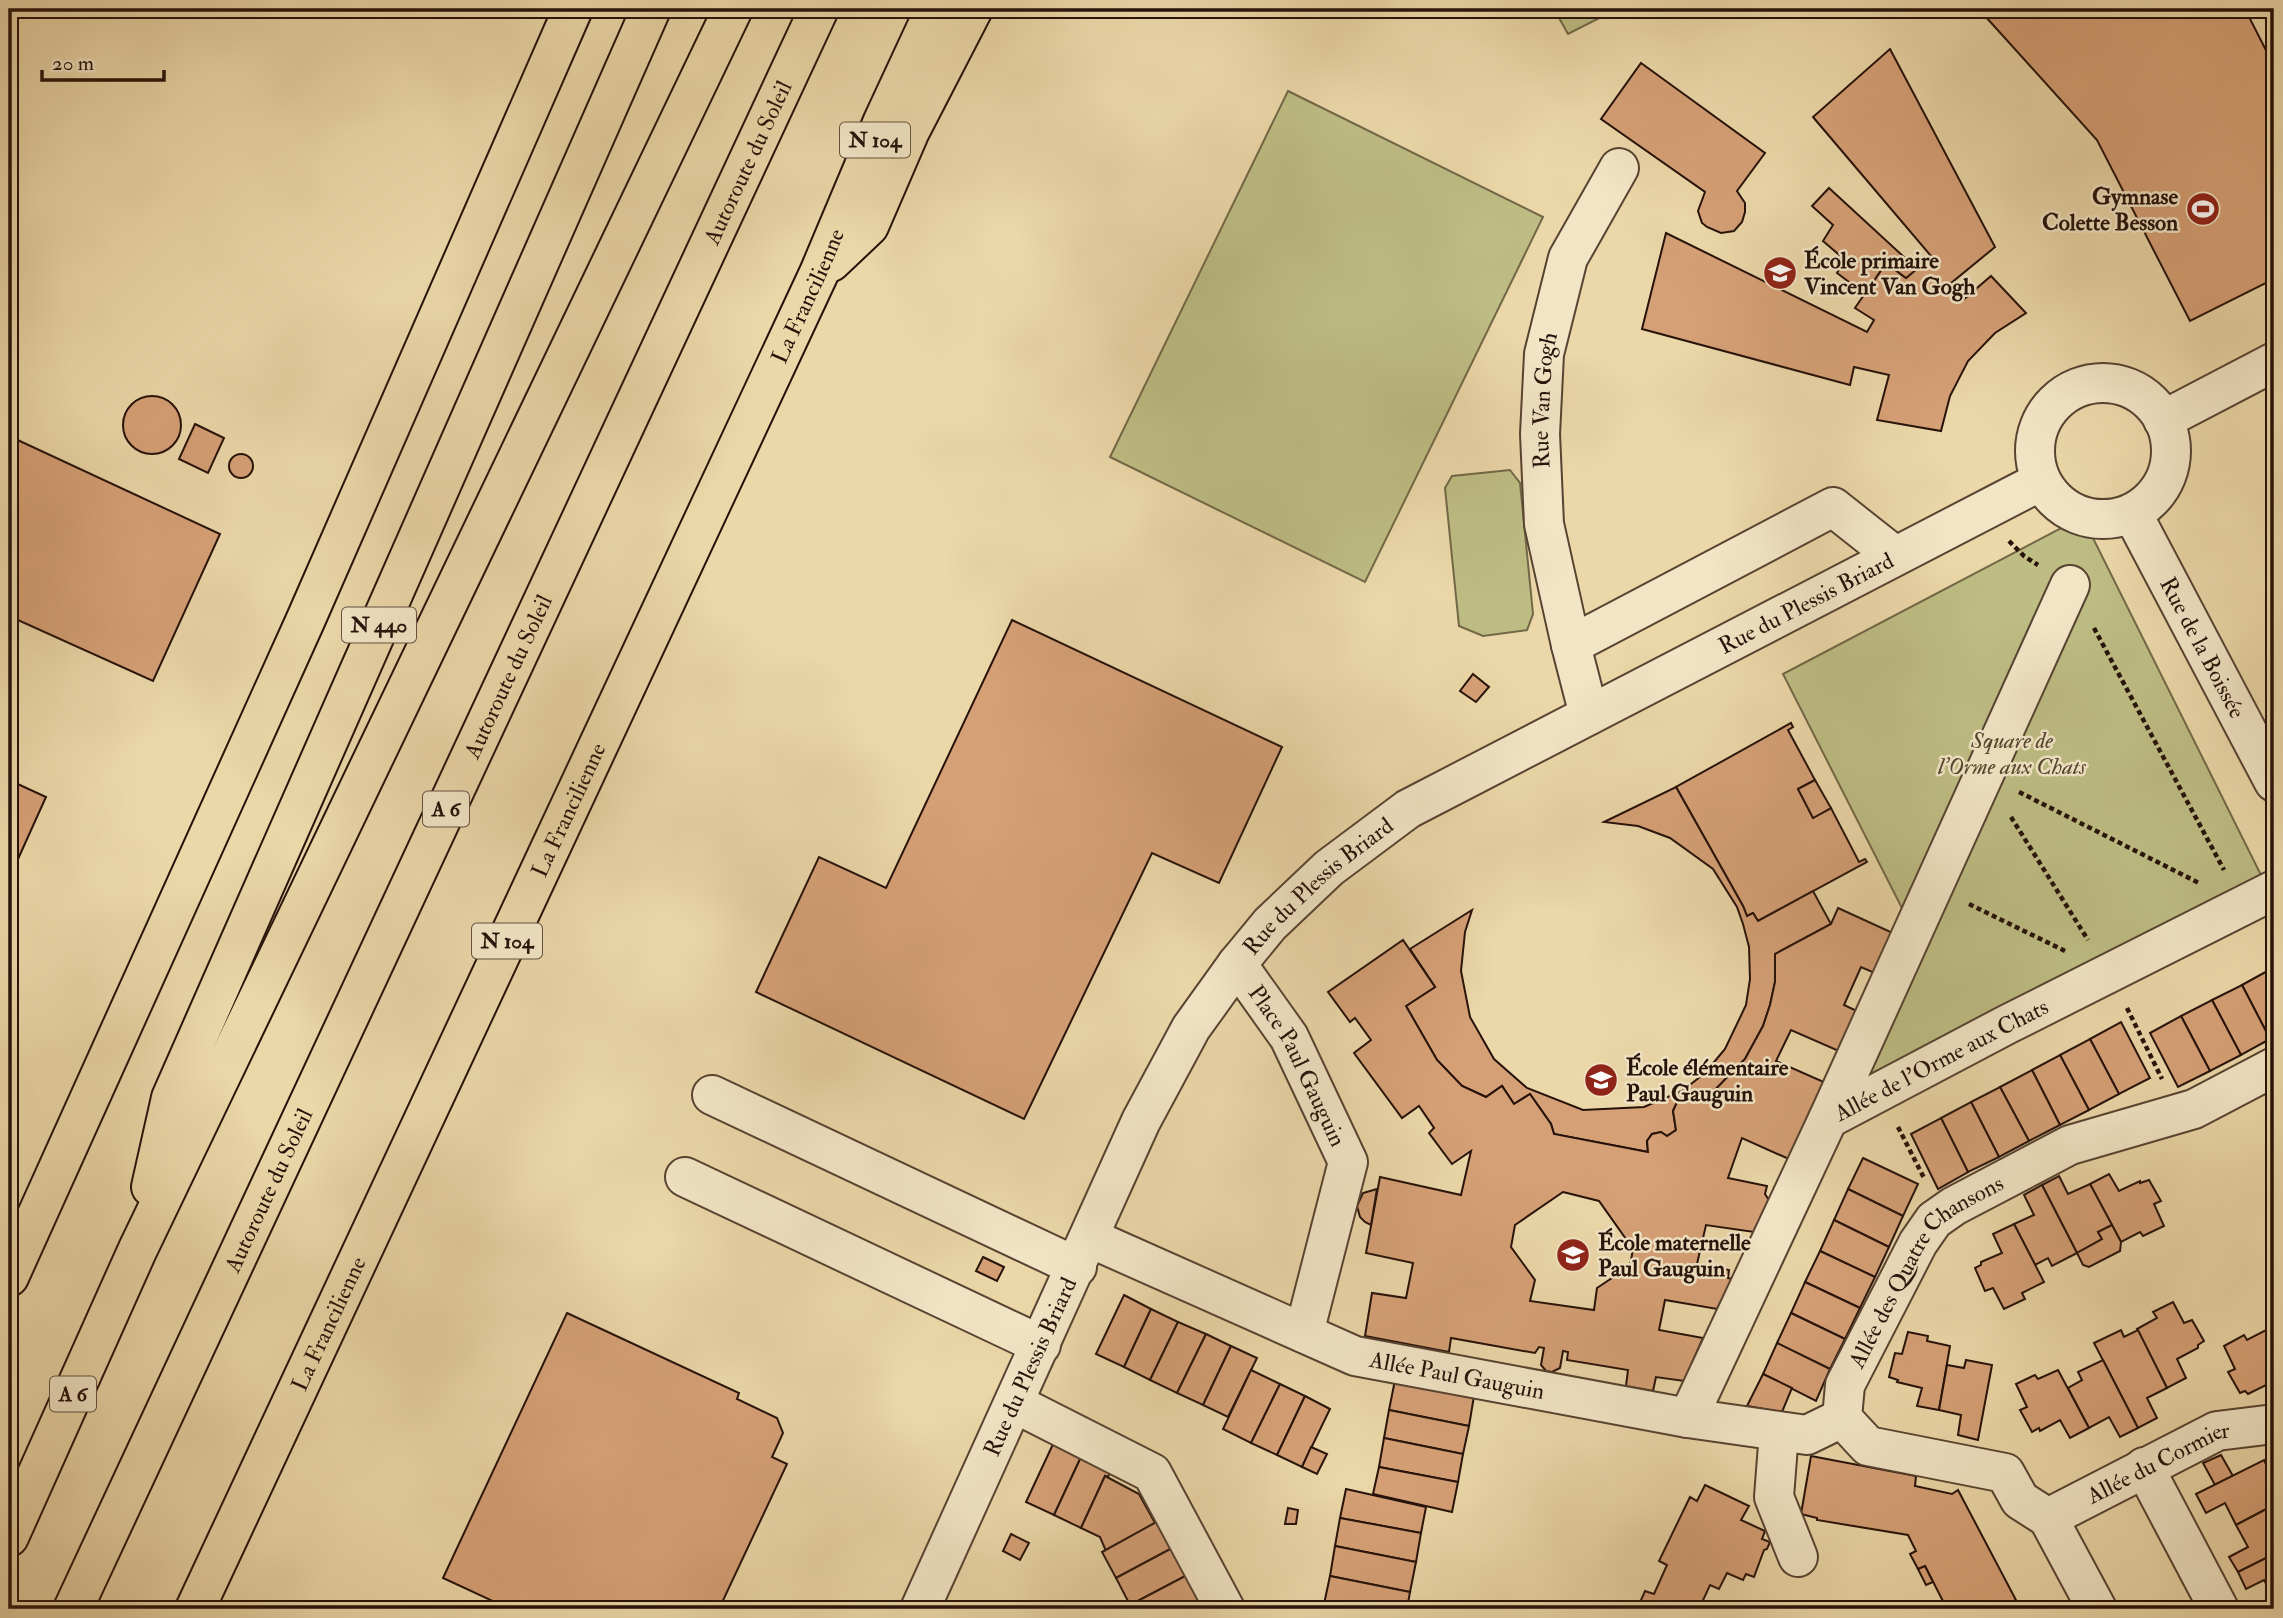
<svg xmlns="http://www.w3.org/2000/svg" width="2283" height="1618" viewBox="0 0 2283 1618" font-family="'IM FELL Double Pica',serif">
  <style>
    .green { fill: #bdbd84; stroke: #726847; stroke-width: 2 }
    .building { fill: #d6a076; stroke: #26120a; stroke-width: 2; fill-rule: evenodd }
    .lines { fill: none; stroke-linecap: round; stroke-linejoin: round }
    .minor-casing { stroke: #574332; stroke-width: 42 }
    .highway-casing { stroke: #26120a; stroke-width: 42 }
    .path { stroke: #26120a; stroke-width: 4.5; stroke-dasharray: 5 3.5; stroke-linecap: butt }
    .minor { stroke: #f2e5c6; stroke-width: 38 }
    .highway { stroke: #ebd7a8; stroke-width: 38 }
    .labels { text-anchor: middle; stroke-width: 5; stroke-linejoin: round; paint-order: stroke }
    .shield { fill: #f2e5c6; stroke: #635142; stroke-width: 2 }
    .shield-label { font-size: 21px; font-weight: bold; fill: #26120a }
    .street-label { font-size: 23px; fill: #26120a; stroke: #f2e5c6 }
    .poi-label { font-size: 23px; font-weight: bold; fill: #26120a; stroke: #f2e5c6; text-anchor: start }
    .park-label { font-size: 23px; font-style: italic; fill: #53452f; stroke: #f2e5c6 }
  </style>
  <rect width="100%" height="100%" fill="#ebd7a8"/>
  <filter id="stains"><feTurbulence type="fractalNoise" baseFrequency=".00286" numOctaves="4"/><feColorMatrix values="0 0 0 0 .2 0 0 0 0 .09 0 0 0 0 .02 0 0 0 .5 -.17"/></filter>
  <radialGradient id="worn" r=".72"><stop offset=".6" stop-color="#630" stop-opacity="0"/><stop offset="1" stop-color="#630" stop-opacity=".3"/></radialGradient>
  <g class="green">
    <polygon points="1554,9 1617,9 1568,34"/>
    <polygon points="1288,91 1543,217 1365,582 1110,457"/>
    <polygon points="1510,470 1520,483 1533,614 1527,630 1483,636 1459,626 1445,488 1452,476"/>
    <polygon points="2065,526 2090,532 2262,877 1815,1109 1906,916 1783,674"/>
  </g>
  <g class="building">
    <polygon points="2000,9 2245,9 2274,66 2274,279 2190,321 2097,140 1985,16"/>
    <polygon points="1890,49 1995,247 1950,284 1963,300 1991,276 2026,313 1995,333 1968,361 1950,396 1941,431 1877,420 1889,375 1854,367 1850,385 1642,329 1666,233 1867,332 1874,320 1855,308 1886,263 1906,278 1931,256 1813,117"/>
    <polygon points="1641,63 1765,153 1737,191 1745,203 1745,212 1742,222 1734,231 1721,233 1707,227 1702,223 1698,211 1705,192 1601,119"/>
    <polygon points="1829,188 1917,269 1906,278 1886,263 1865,294 1837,273 1844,259 1823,241 1833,225 1812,206"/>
    <circle cx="152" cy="425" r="29"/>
    <polygon points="195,424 224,438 208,473 179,459"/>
    <polygon points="9,436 220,534 153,681 9,616"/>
    <circle cx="241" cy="466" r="12"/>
    <polygon points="1012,620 1282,747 1219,883 1152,853 1024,1119 756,992 819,857 886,888"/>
    <polygon points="1473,674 1489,687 1476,702 1460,691"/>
    <polygon points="1791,723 1793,727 1788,730 1815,780 1798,789 1813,818 1831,808 1859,862 1865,859 1867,862 1758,921 1753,913 1747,916 1743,906 1676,787"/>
    <polygon points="9,780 46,797 9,879"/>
    <polygon points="1815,780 1831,808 1813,818 1798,789"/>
    <polygon points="1676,787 1743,906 1747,916 1753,913 1758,921 1813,891 1831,924 1775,954 1775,982 1770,1005 1763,1026 1745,1059 1712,1093 1697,1090 1678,1100 1673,1111 1676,1130 1667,1136 1661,1132 1652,1134 1647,1141 1648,1152 1554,1134 1551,1124 1530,1094 1514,1104 1502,1086 1486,1097 1462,1086 1437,1060 1406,1006 1435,987 1410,949 1472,910 1465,932 1461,971 1470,1017 1494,1059 1527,1088 1583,1110 1644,1107 1682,1091 1705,1073 1725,1049 1746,1005 1750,979 1749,947 1743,924 1737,907 1713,869 1670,838 1638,826 1604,822"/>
    <path d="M1838 908 1895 934 1877 974 1861 967 1844 1005 1859 1012 1841 1052 1791 1030 1776 1061 1826 1083 1791 1160 1742 1138 1728 1178 1767 1186 1765 1194 1769 1200 1754 1232 1706 1225 1697 1264 1729 1270 1728 1278 1732 1279 1717 1309 1665 1300 1659 1330 1703 1338 1684 1381 1656 1377 1653 1391 1626 1386 1628 1370 1567 1360 1568 1352 1563 1351 1560 1368 1552 1372 1546 1371 1541 1365 1544 1348 1539 1347 1535 1353 1451 1338 1449 1352 1365 1336 1372 1293 1406 1298 1413 1263 1366 1253 1380 1177 1461 1195 1471 1151 1452 1164 1429 1133 1434 1128 1419 1106 1402 1118 1354 1053 1371 1040 1355 1018 1350 1022 1328 992 1403 940 1435 987 1406 1006 1437 1060 1462 1086 1486 1097 1502 1086 1514 1104 1530 1094 1551 1124 1554 1134 1648 1152 1647 1141 1652 1134 1661 1132 1667 1136 1676 1130 1673 1111 1678 1100 1697 1090 1712 1093 1745 1059 1763 1026 1770 1005 1775 982V954L1831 924ZM1563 1192 1599 1201 1633 1249 1630 1266 1597 1288 1594 1310 1530 1301 1535 1280 1511 1247 1515 1225Z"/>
    <polygon points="2271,969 2274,975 2274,1037 2270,1039 2242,985"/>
    <polygon points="2242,985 2270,1039 2241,1055 2212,1000"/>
    <polygon points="2212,1000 2241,1055 2210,1071 2181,1016"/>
    <polygon points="2181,1016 2210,1071 2178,1087 2150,1033"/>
    <polygon points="2121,1022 2150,1078 2119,1094 2090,1039"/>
    <polygon points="2090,1039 2119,1094 2089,1110 2060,1055"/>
    <polygon points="2060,1055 2089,1110 2060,1125 2032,1070"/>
    <polygon points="2032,1070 2060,1125 2029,1141 2000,1087"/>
    <polygon points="2000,1087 2029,1141 1999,1157 1971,1102"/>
    <polygon points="1971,1102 1999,1157 1968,1172 1941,1118"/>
    <polygon points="1941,1118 1968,1172 1938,1189 1911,1134"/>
    <polygon points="1863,1158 1918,1184 1903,1216 1848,1189"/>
    <polygon points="2109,1174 2119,1191 2140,1181 2140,1183 2149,1180 2161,1201 2154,1204 2164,1226 2143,1236 2140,1232 2121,1242 2090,1184"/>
    <polygon points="2059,1176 2068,1194 2090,1184 2112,1225 2098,1232 2102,1239 2077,1253 2042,1185"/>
    <polygon points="2042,1185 2077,1253 2052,1266 2048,1258 2035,1265 2014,1224 2034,1215 2024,1195"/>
    <polygon points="1377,1189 1371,1225 1365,1222 1360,1217 1357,1206 1363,1193"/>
    <polygon points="1848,1189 1903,1216 1889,1247 1834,1220"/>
    <polygon points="1834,1220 1889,1247 1875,1277 1820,1251"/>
    <polygon points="2014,1224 2044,1282 2022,1293 2025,1299 2004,1309 1993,1288 1985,1291 1975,1268 1981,1265 1981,1262 2002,1253 1993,1234"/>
    <polygon points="2112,1225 2121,1242 2120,1251 2089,1267 2083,1265 2077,1253 2102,1239 2098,1232"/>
    <polygon points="1820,1251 1875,1277 1860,1308 1805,1282"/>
    <polygon points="983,1257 1004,1267 997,1281 976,1271"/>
    <polygon points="1805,1282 1860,1308 1845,1339 1791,1313"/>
    <polygon points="1124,1295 1151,1309 1124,1367 1096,1354"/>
    <polygon points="2173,1302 2184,1323 2192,1320 2204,1341 2198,1345 2198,1348 2177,1359 2186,1378 2167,1388 2137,1329 2157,1318 2153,1312"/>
    <polygon points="1151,1309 1178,1322 1150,1380 1124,1367"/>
    <polygon points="567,1313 739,1393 737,1399 777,1418 783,1433 772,1457 787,1464 719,1609 510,1609 443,1578"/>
    <polygon points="1791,1313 1845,1339 1830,1369 1777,1343"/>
    <polygon points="1178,1322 1206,1334 1177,1393 1150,1380"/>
    <polygon points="2121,1330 2124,1337 2138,1330 2167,1388 2147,1398 2157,1418 2138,1428 2094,1343"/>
    <polygon points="2266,1330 2274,1345 2274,1391 2270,1383 2248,1394 2245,1391 2240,1393 2228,1372 2235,1369 2224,1346 2244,1335 2247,1340"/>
    <polygon points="1908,1332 1928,1336 1927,1341 1950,1346 1939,1410 1917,1406 1922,1388 1897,1382 1898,1380 1889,1377 1895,1353 1902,1354"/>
    <polygon points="1206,1334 1231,1346 1203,1405 1177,1393"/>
    <polygon points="1777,1343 1830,1369 1816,1401 1763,1374"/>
    <polygon points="1231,1346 1257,1358 1228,1417 1203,1405"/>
    <polygon points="1966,1360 1992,1365 1978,1440 1958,1435 1961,1415 1939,1410 1947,1365 1964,1368"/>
    <polygon points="2103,1360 2138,1428 2120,1437 2109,1417 2089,1428 2068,1388 2082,1380 2078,1372"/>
    <polygon points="1251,1370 1280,1384 1251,1443 1223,1429"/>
    <polygon points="2058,1370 2089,1428 2070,1438 2060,1420 2040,1431 2039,1428 2032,1432 2020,1410 2027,1407 2016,1384 2035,1375 2038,1379"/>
    <polygon points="1763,1374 1792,1388 1782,1412 1747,1406"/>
    <polygon points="1395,1380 1474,1396 1469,1426 1389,1410"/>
    <polygon points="1280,1384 1305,1396 1277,1455 1251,1443"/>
    <polygon points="1305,1396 1330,1409 1302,1467 1277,1455"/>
    <polygon points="1389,1410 1469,1426 1463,1454 1384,1438"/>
    <polygon points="1384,1438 1463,1454 1458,1482 1379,1467"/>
    <polygon points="1054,1442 1081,1457 1054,1515 1026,1502"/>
    <polygon points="1311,1447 1327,1454 1317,1474 1302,1467"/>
    <polygon points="2221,1455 2233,1476 2215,1485 2203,1463"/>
    <polygon points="1811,1456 1916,1476 1915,1486 1952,1494 1958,1490 2016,1600 2008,1604 2011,1609 1947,1609 1925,1566 1918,1569 1910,1554 1916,1551 1908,1535 1817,1520 1817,1518 1801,1514"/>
    <polygon points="1081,1457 1111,1470 1108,1477 1105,1476 1081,1528 1054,1515"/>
    <polygon points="2264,1460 2274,1481 2274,1487 2268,1491 2274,1505 2236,1525 2225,1503 2206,1513 2196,1494"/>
    <polygon points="1379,1467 1458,1482 1452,1512 1373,1494"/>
    <polygon points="1105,1476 1139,1494 1155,1523 1106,1551 1100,1537 1081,1528"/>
    <polygon points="1705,1485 1749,1506 1741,1520 1765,1531 1762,1539 1770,1542 1767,1549 1764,1550 1754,1577 1746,1574 1743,1580 1727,1573 1719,1589 1710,1585 1699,1609 1637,1609 1645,1591 1654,1594 1667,1565 1659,1561 1690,1497 1697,1501"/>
    <polygon points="1346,1489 1426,1507 1421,1533 1340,1518"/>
    <polygon points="2274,1505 2274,1554 2238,1572 2229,1557 2248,1547 2236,1525"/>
    <polygon points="1288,1508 1298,1510 1296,1524 1285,1524"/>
    <polygon points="1340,1518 1421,1533 1416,1562 1335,1546"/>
    <polygon points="1160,1520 1174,1547 1116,1578 1102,1552"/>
    <polygon points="1011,1534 1029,1543 1020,1560 1003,1551"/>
    <polygon points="1335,1546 1416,1562 1410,1592 1330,1576"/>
    <polygon points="1174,1547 1189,1574 1130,1605 1116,1578"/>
    <polygon points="2274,1554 2274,1598 2264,1580 2246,1589 2238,1572"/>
    <polygon points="1925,1566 1933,1582 1926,1585 1918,1569"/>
    <polygon points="1189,1574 1202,1599 1182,1609 1133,1609 1130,1605"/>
    <polygon points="1330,1576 1410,1592 1407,1609 1352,1609 1324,1604"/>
    <polygon points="1202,1599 1207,1609 1182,1609"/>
    <polygon points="1324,1604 1352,1609 1323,1609"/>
  </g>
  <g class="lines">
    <g class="minor-casing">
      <g id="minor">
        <circle cx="2103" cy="451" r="68"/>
        <polyline points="2163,420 2274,362"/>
        <path id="s1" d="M2132 513 2274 782"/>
        <path id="s2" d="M1571 645 1544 524 1540 434 1544 354 1568 258 1619 168"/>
        <polyline points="1589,715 1571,645 1833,507 1895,556"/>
        <path id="s3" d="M1237 964 1289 1037 1348 1162 1304 1333"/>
        <polyline points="712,1095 1077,1267"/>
        <polyline points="1828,1119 2070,585"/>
        <polyline points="685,1177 1041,1345"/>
        <path id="s4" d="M1090 1238 1355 1356 1688 1418 1807 1435 1842 1418"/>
        <polyline points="1014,1403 1152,1473 1225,1609"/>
        <path id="s5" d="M1688 1418 1828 1119 2008 1024 2274 890"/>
        <polyline points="1779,1432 1774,1497 1798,1557"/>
        <polyline points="2144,1467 2219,1609"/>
        <path id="s6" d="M2048 1518 2217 1431 2274 1424"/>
        <path id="s7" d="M920 1609 1141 1121 1191 1028 1237 964 1270 924 1329 868 1408 809 2041 481"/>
        <path id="s8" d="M2097 1609 2048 1518 2020 1500 2005 1473 1868 1446 1842 1418 1845 1385 1918 1243 1934 1220 1954 1206 2070 1145 2194 1109 2274 1067"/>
      </g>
    </g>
    <g class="highway-casing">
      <g id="highway">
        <polyline points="831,262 869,226 910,131 973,9"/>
        <polyline points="151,1187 171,1098 651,9"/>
        <polyline points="9,1277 306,619 573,9"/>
        <polyline points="9,1537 137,1251 733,9"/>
        <path id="s9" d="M73 1609 819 9"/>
        <path id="s10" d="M195 1609 819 273 883 121 935 9"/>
      </g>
    </g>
    <g class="path">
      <polyline points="2009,541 2024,556 2038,565"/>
      <polyline points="2094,628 2224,870"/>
      <polyline points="2019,792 2199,883"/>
      <polyline points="2011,817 2088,940"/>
      <polyline points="1969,904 2065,951"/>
      <polyline points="2127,1008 2162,1079"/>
      <polyline points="1898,1127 1924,1178"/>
    </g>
    <use href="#minor" class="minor"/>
    <use href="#highway" class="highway"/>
  </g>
  <defs>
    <g id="stadium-disc" transform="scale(1.75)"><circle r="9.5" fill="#8f2418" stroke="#f2e5c6"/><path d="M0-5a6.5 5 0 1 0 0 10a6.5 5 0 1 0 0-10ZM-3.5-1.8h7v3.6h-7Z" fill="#fff"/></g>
    <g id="school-disc" transform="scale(1.75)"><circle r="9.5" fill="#8f2418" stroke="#f2e5c6"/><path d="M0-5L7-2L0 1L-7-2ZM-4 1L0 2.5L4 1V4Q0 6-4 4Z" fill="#fff"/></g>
  </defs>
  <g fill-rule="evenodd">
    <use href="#stadium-disc" x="2203" y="209"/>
    <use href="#school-disc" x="1780" y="273"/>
    <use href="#school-disc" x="1601" y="1080"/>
    <use href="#school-disc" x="1573" y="1255"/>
  </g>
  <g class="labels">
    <g class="shield">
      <rect x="840" y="122.5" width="70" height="35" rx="5"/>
      <rect x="342" y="607.5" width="74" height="35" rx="5"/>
      <rect x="423" y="791.5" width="46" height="35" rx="5"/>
      <rect x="472" y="923.5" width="70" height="35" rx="5"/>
      <rect x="50" y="1376.5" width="46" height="35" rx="5"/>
    </g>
    <g class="shield-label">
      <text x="875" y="147">N 104</text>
      <text x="379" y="632">N 440</text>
      <text x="446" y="816">A 6</text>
      <text x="507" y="948">N 104</text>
      <text x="73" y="1401">A 6</text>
    </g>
    <g class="street-label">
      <text dy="8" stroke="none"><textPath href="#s9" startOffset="1596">Autoroute du Soleil</textPath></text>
      <text dy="8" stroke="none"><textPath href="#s10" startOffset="1449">La Francilienne</textPath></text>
      <text dy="8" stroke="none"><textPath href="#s2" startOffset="248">Rue Van Gogh</textPath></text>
      <text dy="8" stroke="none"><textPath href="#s7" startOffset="1400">Rue du Plessis Briard</textPath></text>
      <text dy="8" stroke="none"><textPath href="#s1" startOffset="152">Rue de la Boissée</textPath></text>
      <text dy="8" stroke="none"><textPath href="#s9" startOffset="1029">Autoroute du Soleil</textPath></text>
      <text dy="8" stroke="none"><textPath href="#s10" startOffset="882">La Francilienne</textPath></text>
      <text dy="8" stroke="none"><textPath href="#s7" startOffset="833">Rue du Plessis Briard</textPath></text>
      <text dy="8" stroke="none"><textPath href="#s5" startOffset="458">Allée de l'Orme aux Chats</textPath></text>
      <text dy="8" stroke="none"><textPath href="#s3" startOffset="119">Place Paul Gauguin</textPath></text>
      <text dy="8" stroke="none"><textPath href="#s9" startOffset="462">Autoroute du Soleil</textPath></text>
      <text dy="8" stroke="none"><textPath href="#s8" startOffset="522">Allée des Quatre Chansons</textPath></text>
      <text dy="8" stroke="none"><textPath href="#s10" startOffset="315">La Francilienne</textPath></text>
      <text dy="8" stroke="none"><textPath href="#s7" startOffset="266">Rue du Plessis Briard</textPath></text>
      <text dy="8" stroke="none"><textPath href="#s4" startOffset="394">Allée Paul Gauguin</textPath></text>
      <text dy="8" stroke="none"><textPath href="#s6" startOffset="124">Allée du Cormier</textPath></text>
    </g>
    <g class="poi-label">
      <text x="2178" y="204" text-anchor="end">Gymnase<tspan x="2178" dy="26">Colette Besson</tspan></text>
      <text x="1804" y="268">École primaire<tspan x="1804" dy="26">Vincent Van Gogh</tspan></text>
      <text x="1626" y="1075">École élémentaire<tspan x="1626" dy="26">Paul Gauguin</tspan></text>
      <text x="1598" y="1250">École maternelle<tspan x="1598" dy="26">Paul Gauguin</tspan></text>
    </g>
    <g class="park-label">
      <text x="2012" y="748">Square de<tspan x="2012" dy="26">l'Orme aux Chats</tspan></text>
    </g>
  </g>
  <rect width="2283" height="1618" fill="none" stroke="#ebd7a8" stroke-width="35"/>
  <rect x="10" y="10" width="2262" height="1597" fill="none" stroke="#26120a" stroke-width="3.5"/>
  <rect x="18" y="18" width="2248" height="1583" fill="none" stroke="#26120a" stroke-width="2"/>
  <path d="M42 70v10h122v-10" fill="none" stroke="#26120a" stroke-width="3.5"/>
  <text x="52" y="70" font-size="21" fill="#26120a" stroke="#f2e5c6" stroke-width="5" paint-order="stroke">20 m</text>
  <rect width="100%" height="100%" filter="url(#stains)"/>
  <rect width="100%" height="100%" fill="url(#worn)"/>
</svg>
